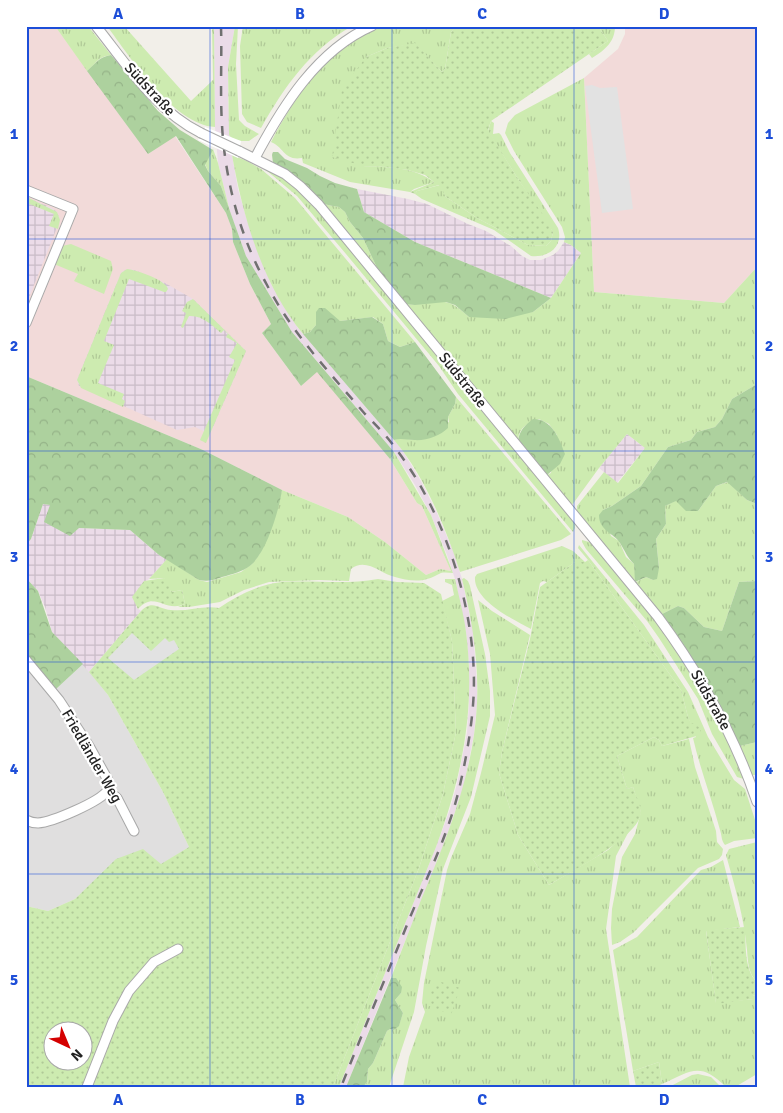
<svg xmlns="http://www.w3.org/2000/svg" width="783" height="1113" viewBox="0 0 783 1113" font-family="Signika,sans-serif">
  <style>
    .residential { fill: #e0dfdf }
    .commercial { fill: #f2dad9 }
    .industrial { fill: url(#industrial-grid) }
    .railway { fill: #ebdbe8 }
    .grass { fill: url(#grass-tufts) }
    .forest { fill: url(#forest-crowns) }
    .garden { fill: url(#garden-dots); fill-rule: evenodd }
    .parking { fill: #e2e2e2 }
    .pier { fill: #fff }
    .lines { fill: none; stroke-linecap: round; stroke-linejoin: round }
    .street-casing { stroke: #a9a9a9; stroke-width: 11 }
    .street { stroke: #fff; stroke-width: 9 }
    .rail { stroke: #707070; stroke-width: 2.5; stroke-dasharray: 10 10; stroke-linecap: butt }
    .street-bridge-casing { stroke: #a9a9a9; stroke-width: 11; stroke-linecap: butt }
    .street-bridge { stroke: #fff; stroke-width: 9 }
    .grid { fill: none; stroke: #1d4ed8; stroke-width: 1; stroke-opacity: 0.55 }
    .labels { text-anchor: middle; stroke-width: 4.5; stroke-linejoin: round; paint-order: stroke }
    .street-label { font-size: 15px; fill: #222; stroke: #fff }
    .neatline { fill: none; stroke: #1d4ed8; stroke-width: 2 }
    .grid-label { font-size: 16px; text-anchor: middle; font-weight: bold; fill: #1d4ed8 }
  </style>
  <defs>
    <pattern id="industrial-grid" width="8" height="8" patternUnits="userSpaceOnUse" patternTransform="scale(1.25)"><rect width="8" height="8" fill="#ebdbe8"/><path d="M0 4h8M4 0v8" fill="none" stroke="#c9bcc7"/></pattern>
    <pattern id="grass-tufts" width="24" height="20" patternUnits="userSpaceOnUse" patternTransform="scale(1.25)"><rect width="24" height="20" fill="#cdebb0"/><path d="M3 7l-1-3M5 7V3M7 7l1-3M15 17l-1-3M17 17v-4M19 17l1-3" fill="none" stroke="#b0c997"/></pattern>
    <pattern id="forest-crowns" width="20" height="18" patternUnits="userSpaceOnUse" patternTransform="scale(1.25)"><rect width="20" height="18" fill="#add19e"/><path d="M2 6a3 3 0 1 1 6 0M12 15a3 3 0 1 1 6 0" fill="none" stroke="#95b388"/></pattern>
    <pattern id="garden-dots" width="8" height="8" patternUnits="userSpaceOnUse" patternTransform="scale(1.25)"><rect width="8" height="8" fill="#cdebb0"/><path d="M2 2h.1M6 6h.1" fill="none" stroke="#b0c997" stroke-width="1.8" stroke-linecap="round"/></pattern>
  </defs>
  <rect width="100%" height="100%" fill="#f2efe9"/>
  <polygon class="residential" points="26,654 56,689 83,664 108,695 163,792 189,847 161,865 117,859 75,899 48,911 26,906"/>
  <g class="commercial">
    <polygon points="26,26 55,26 148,154 175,136 226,213 232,229 233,242 250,284 271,324 262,333 301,386 317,371 390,459 417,503 422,506 451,571 440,569 426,575 385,542 348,517 282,490 203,450 26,376"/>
    <polygon points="639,26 757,26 757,267 724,303 594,292 584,78 618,49 625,34 625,28"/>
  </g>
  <g class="industrial">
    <polygon points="357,189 408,199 427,204 468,224 486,231 511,246 522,256 530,260 541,260 553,255 558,251 564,242 571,245 581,253 551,298 415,242 364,212"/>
    <polygon points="26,197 52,208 57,212 60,220 26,305"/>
    <polygon points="127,269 134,270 165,283 193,299 246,351 210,434 195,427 177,430 79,386 77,380 121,273"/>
    <polygon points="627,434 645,448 617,483 599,468"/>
    <polygon points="43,504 50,505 79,528 130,530 159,555 167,559 149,579 144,582 136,607 141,611 89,672 52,632 45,607 38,591 26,578 26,545 31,539"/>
  </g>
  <polygon class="railway" points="214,26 235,26 228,67 228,100 232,155 238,189 247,220 271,284 298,328 401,448 421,481 437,513 454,553 462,579 473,631 477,684 477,705 474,734 464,786 442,850 346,1087 339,1087 436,847 450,809 457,784 467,733 469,704 469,664 466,632 455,579 447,555 431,515 415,485 394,452 292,332 246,256 230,212 218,163 215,127"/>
  <g class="grass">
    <path d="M55 26H88L111 55C97 57 97 63 87 71Z"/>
    <path d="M107 26H124L191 101 213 80 212 26H214L215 127C174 125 130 57 107 26Z"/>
    <path d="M235 26H238L236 64 239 120 245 126 259 134 249 141C241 141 234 142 229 135L228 67Z"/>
    <path d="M243 26H352C309 51 285 86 261 128L247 122 242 114 240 46Z"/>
    <path d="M382 26H484L455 27 451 32 445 69 442 72 415 44 387 48 366 57 363 166C388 167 414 167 434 182L414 189 410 192 350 182 303 163 302 158C284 161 284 147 271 142 298 91 328 49 382 26Z"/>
    <path d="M598 26H615C615 42 605 50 592 58L589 54 608 41Z"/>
    <path d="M584 78 594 292 724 303 757 267V384L732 399 722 419 715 427 697 432 691 440 668 447 641 486 612 506 603 510 611 536 619 541 626 557 634 564 636 582 646 577 653 580 659 568 656 539 666 524 665 506 677 500 698 511 716 486 728 482 747 500 757 504V581L739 582 722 631 704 627 684 608 678 606 662 614 577 512V506L604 472 618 483 645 448 627 434 599 468 575 501 573 504 569 503 547 475 551 473 557 435 549 424 539 419C527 424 520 426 518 440L405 304C419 306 432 301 445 302 454 303 462 311 469 317L533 312 551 298 581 253 571 245 564 242 565 237 562 227 514 151 505 133 508 123 515 115Z"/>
    <path d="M491 121 494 123 493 134 499 133 501 135 510 153 558 228C564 247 548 258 531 256L494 230 422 199 415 194 417 191 440 185 446 197 477 218 528 245 546 246 551 241 553 232 518 179 488 131Z"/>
    <polygon points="213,149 218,163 230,212 221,186 208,171 205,164"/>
    <path d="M232 155 247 161 261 169 295 198 415 342 400 347 388 341 383 324 373 317 340 321 316 312V325L310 332 303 334C262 284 243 217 232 155Z"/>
    <path d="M266 168C286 179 301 192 317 208L575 521V528L573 532 458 394 439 366 346 254 297 196 266 170Z"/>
    <polygon points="29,198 57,212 60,220 58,229 49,226 54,214 27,203"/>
    <polygon points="323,204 339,207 345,212 350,222 363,238 379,272"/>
    <polygon points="71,244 111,261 113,269 104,294 74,281 78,274 54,264 62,246"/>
    <path d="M127 269C137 270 166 280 168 289L166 292H164L129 279 104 341 114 345 98 383 124 394 122 399 125 401 123 407 81 388 77 380 121 273Z"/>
    <path d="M193 299 246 351 206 443 200 440 235 360 229 357 237 343 226 337 228 334 224 330 221 333C212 325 202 315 189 316L183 328 181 327 186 313 182 311 187 302Z"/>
    <path d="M456 397 571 534 561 540 460 572C446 528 424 475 394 440L400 438 415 440 449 422 448 417 455 404Z"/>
    <path d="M394 452 431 515 453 573C449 573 445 572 441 573 436 575 432 578 427 579 418 582 404 580 395 577 381 574 366 557 351 569L349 581 319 580 269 582 244 590 220 602 189 607H178L185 604 182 590 171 592 164 578 149 579 167 559 199 580 207 582 241 572 252 564 259 555 268 536 282 490 348 517 385 542 426 575 440 569 451 571 422 506 417 503 390 459 393 456Z"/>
    <path d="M582 540 593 543C627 585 663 627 692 673 713 707 729 743 744 779L737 777 712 734 698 699 659 638 647 621 586 549 582 542Z"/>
    <path d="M579 545 644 625 688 692 708 737 734 780 745 789 757 826V838L734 841 725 845C721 840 722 836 720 830 712 799 700 769 693 738L696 737 688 717 681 690 588 560 578 548Z"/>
    <path d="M562 546 573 551 585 562H575L547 582 543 581 540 583 531 629C514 620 473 600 475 577L477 574Z"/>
    <path d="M464 578 468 581 470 586 485 654 490 691V716L471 797 443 869 426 946 414 1012 389 1087H363L367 1082 368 1069 373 1063 387 1031 390 1029 394 1030 399 1025 403 1013 395 1000 401 993 396 978H391C401 952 411 926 421 900 447 837 474 773 477 703 479 661 472 620 462 579Z"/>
    <path d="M445 579H455C459 597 464 615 466 632 476 708 462 777 436 847L339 1087H333L419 868 443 794 456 732 452 641 442 601 454 595 452 585 445 582Z"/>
    <polygon points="478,600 492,611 530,635 502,752 499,773 518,835 549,885 608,850 629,831 616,856 606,929 630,1087 403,1087 409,1057 425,1012 422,1003 424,983 447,870 451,858 470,814 481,773 495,715 490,654"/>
    <polygon points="654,737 659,740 662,746 689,739 695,767 716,831 717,842 723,849 722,855 719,859 698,868 633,933 620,942 612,945 611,928 612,909 622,857 635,834 641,812 633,787 627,789 617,756"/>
    <polygon points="757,742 757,775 752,775 740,746"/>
    <path d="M757 842V982C748 973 748 962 747 950 744 917 735 887 726 855L729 849Z"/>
    <path d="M723 860 740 927 706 931 716 1003 753 999V996L757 994V1074L735 1087H726C700 1061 691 1071 662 1084L659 1062 633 1071 613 950 637 937 701 870 711 867Z"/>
    <polygon points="698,1074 711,1077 721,1087 669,1087 692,1075"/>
  </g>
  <g class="forest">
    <path d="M111 55 158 111 180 130 213 150 205 165 208 171 221 186 246 256 292 332 394 452 393 456 390 459 317 372 301 386 262 333 271 324 250 284 233 242 232 229 226 213 176 136 148 154 87 71C96 63 99 57 111 55Z"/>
    <polygon points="273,152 278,152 285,159 307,168 320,176 335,183 357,189 364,212 415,242 551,298 533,312 505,319 469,317 455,305 446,302 415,305 405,304 379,272 363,238 350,222 345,212 339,207 323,204 288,171 273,163 272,155"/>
    <path d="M319 308H325L340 321 372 317 383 324 388 341 400 347 415 342 456 397 455 404 448 417V428C440 436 426 441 414 440 407 440 401 438 394 440L303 334 310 332 316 325V312Z"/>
    <path d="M26 376 203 450 282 490C279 510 267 551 251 565 242 572 233 574 222 577 214 580 208 582 199 580L159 555 130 530 79 528 70 536 44 522 50 505 43 504 31 539 26 545Z"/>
    <path d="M757 384V504L747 500 727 482 716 486 698 511H686L676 501 665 506 666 524 656 539 659 568 657 579 653 580 646 577 635 582 634 564C627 557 625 551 620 543 614 533 599 531 599 515L603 510 612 506 641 486 668 447 691 440 697 432 715 427 722 419 732 399Z"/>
    <path d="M533 419C552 419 559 438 565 454L560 464 547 475 518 440C520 430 525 425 533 419Z"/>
    <polygon points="26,578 38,591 52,632 83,664 56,689 26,654"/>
    <path d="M757 581V742L740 746C717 699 692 656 662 614L678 606 684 608 704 627 722 631 739 582Z"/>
    <polygon points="391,978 396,978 402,987 401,993 395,1000 403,1013 399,1026 394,1030 390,1029 387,1031 373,1063 368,1069 367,1082 363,1087 346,1087"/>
  </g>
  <g class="garden">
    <polygon points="598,26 608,41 491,121 488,130 518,179 546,219 553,232 551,241 546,246 528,245 477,218 446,197 439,185 417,191 415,194 410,192 434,182 425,175 408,170 386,167 363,166 332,157 342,89 366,57 387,48 415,43 442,72 445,69 451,32 455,27"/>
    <path d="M588 560 681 690 688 717 691 723 695 724 700 728V735L662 746 659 740 654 737 617 756 627 789 633 787C635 794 641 805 641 813 639 837 569 873 549 885L518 835 499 773 502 752 530 639 540 587 575 562H585Z"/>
    <path d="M164 578 167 580 171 592 182 590 185 604C164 613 155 590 138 609L132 597 144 581Z"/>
    <path d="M378 579 397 582 424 583 441 594 452 641 456 732 443 794 419 868 333 1087H26V906L48 911 75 899 116 859 143 849 161 864 189 847 163 792 108 695 89 672 141 611C153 599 158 609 171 610 187 612 203 605 219 608 238 595 260 584 282 582 315 580 346 585 378 579ZM52 1030H82V1060H52Z"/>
    <path d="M745 927C746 944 744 970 757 982V994L753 996V999L716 1004 706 930Z"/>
    <polygon points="435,980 460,988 451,1015 427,1005"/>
    <polygon points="659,1062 662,1084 655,1087 636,1087 633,1071"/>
  </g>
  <g class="parking">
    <polygon points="592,85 600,88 617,87 633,209 602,213 585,86"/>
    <polygon points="132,633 151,651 165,638 169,642 174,640 179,649 134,680 108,658"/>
  </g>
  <polygon class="pier" points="205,127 241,141 238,158 198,140"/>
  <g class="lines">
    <g class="street-casing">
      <g id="street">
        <path d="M96 26C127 65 156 111 201 133"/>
        <path d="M239 151 285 174 300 186 319 205 658 617C700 674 734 734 757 802"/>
        <path d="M255 158C282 107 317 50 372 26"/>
        <polyline points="26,190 73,209 26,323"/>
        <polyline points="26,660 59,700 89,746 109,782 108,790 117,798 134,831"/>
        <path d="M26 820C30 822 33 823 38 823 52 822 100 802 108 790"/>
        <polyline points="87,1087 113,1021 129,991 154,962 178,949"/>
      </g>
    </g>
    <use href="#street" class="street"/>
    <path class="rail" d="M221 26C222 59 220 92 222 125 225 180 240 237 267 285 292 333 330 373 365 414 376 425 387 436 396 449 447 515 480 621 473 705 471 731 466 759 460 785 450 830 429 873 411 915 388 972 364 1029 341 1087"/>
    <g class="street-bridge-casing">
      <polyline id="street-bridge" points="201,133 239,151"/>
    </g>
    <use href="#street-bridge" class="street-bridge"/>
  </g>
  <path class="grid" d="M210 26V1087M392 26V1087M574 26V1087M26 239H757M26 451H757M26 662H757M26 874H757"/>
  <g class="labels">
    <g class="street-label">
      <text transform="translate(150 89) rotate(47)" y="5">Südstraße</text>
      <text transform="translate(463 380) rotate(51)" y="5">Südstraße</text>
      <text transform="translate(711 700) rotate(61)" y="5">Südstraße</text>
      <text transform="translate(92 756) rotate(60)" y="5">Friedländer Weg</text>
    </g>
  </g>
  <rect width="783" height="1113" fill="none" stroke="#ffffff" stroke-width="55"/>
  <g transform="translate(68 1046) rotate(136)"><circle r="24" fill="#ffffff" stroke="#a7a7a7"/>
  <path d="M0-4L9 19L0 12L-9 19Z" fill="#d40000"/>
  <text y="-8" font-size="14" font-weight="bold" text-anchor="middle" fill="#222222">N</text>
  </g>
  <rect x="28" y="28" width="728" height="1058" class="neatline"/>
  <g class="grid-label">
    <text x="118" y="19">A</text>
    <text x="300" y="19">B</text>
    <text x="482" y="19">C</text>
    <text x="664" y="19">D</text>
    <text x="14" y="139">1</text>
    <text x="769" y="139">1</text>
    <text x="14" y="351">2</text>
    <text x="769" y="351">2</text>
    <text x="14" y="562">3</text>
    <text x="769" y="562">3</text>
    <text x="14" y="774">4</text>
    <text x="769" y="774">4</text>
    <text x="14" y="985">5</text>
    <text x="769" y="985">5</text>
    <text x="118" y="1105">A</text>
    <text x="300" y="1105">B</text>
    <text x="482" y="1105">C</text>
    <text x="664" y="1105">D</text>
  </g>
</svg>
